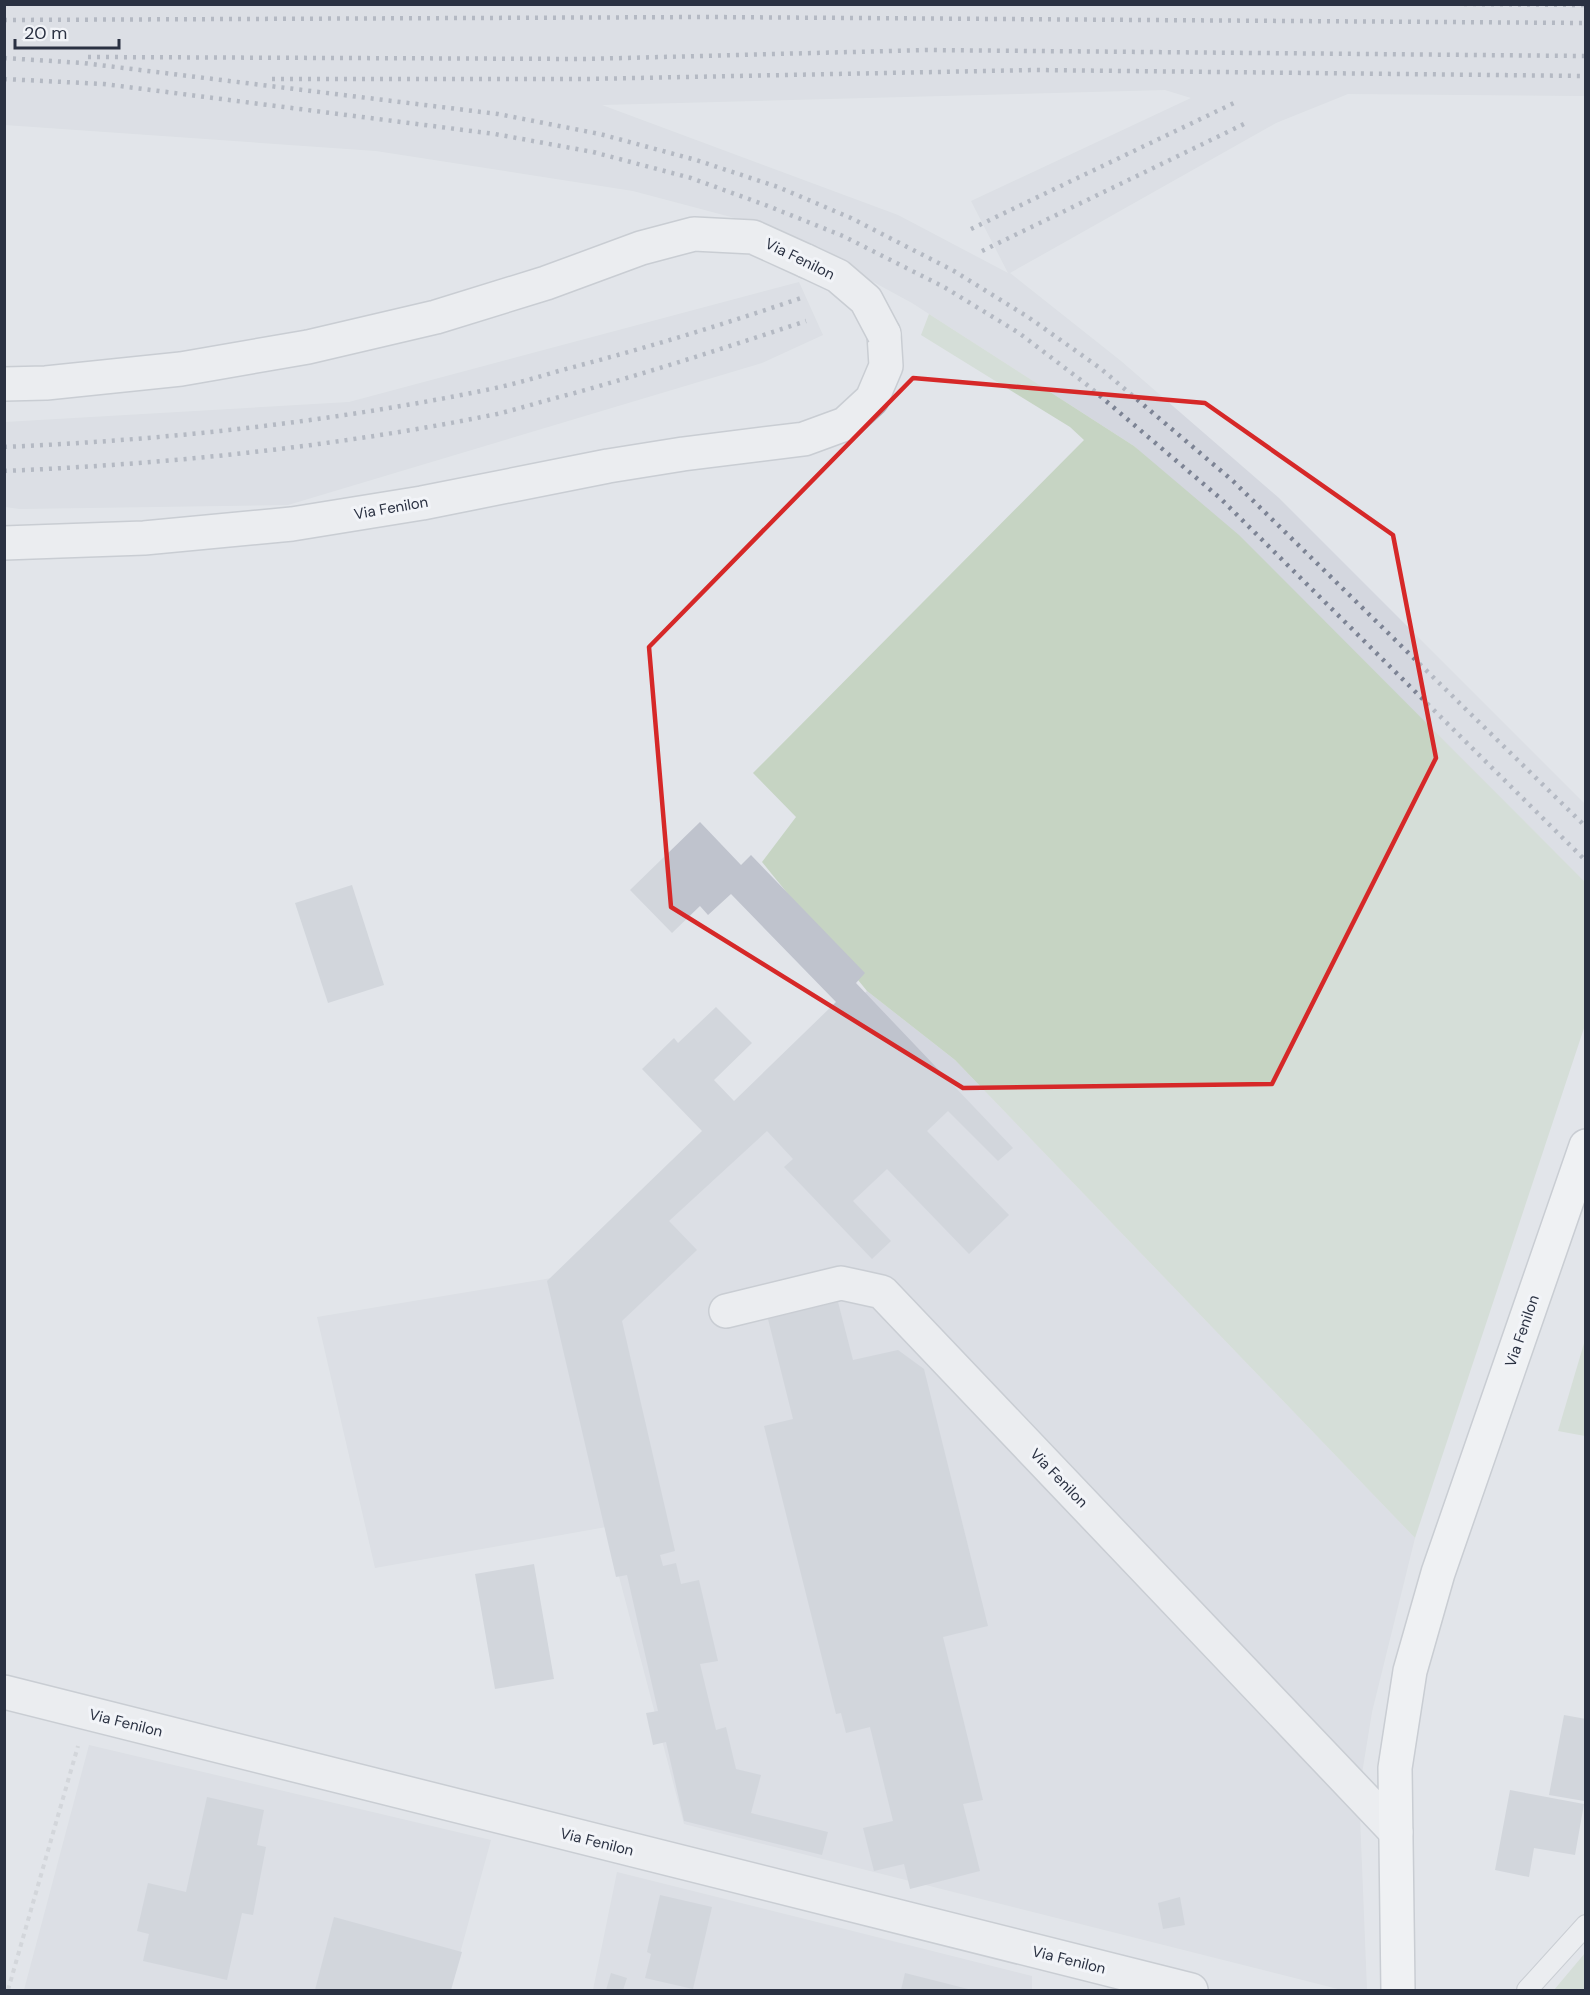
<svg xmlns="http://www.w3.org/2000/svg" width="1590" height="1995" viewBox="0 0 1590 1995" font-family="'DM Sans',sans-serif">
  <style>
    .built { fill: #d4d7df; fill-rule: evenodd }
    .green { fill: #c6d4c3 }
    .building { fill: #bfc3cd }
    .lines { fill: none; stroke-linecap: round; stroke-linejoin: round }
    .lane-casing { stroke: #abafb8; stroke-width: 22 }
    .street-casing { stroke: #abafb8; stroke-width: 36 }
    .secondary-casing { stroke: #abafb8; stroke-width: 36 }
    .path { stroke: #c0c3c9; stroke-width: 4; stroke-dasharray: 4.5 4.5; stroke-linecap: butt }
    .lane { stroke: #f5f6f8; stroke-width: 20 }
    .street { stroke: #f5f6f8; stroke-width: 33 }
    .secondary { stroke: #fff; stroke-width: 33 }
    .rail { stroke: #7c8394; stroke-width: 4.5; stroke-dasharray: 3 6; stroke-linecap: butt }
    .street-bridge-casing { stroke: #abafb8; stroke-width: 36; stroke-linecap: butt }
    .street-bridge { stroke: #f5f6f8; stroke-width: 33 }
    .marked { fill: none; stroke: #d62828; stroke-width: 4.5; stroke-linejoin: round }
    .labels { text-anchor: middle; stroke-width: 6; stroke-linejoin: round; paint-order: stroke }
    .street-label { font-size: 15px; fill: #2a3142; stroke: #f2f4f8 }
  </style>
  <rect width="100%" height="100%" fill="#e2e5ea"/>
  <g class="built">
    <path d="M4 5H1585V96L1348 94 1276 123 1010 273 1121 361 1279 498 1585 804V882L1324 621 1134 446 912 303 776 229 633 191 376 151 5 125ZM1165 90 1191 98 971 201 1008 273 898 215 602 105Z"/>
    <polygon points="799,282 823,335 762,363 288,505 20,509 5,507 5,422 349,402"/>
    <polygon points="867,991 955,1060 1415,1538 1372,1712 1359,1792 1367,1990 1342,1990 684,1824 606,1527 375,1568 317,1317 552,1278"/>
    <polygon points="89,1745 491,1840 450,1990 24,1990"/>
    <polygon points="617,1872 1032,1976 1032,1990 593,1990"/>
  </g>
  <g class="green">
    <polygon points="929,314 1134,446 1239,535 1585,882 1585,1025 1415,1538 955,1060 867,991 762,862 796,817 753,773 1084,440 1070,427 921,335"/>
    <polygon points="1585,1340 1585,1436 1558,1431"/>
    <polygon points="1585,1953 1585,1990 1554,1990"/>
  </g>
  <g class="building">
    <polygon points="700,822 741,865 751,855 865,973 856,983 1013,1148 998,1161 948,1111 927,1131 1009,1215 969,1254 887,1169 853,1201 891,1241 872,1259 784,1167 793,1159 767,1131 669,1221 697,1250 622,1321 675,1551 660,1555 663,1566 676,1563 681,1584 699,1580 718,1661 700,1664 716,1730 726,1727 736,1769 761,1775 751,1813 828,1832 822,1855 684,1821 666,1742 653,1745 646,1713 658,1711 627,1575 616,1577 547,1281 702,1131 642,1069 674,1038 678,1043 716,1007 752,1043 714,1080 734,1101 836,1002 731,894 708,915 700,906 672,933 630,890"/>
    <polygon points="352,885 384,985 328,1003 295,903"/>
    <polygon points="838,1302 853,1360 898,1350 924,1369 988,1626 943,1637 983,1800 963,1804 980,1871 910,1889 904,1864 874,1871 863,1828 893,1821 870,1727 846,1733 841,1713 836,1714 764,1426 793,1419 768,1319"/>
    <polygon points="534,1564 554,1679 495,1689 475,1574"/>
    <polygon points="1564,1715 1586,1719 1586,1791 1584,1801 1549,1795"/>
    <polygon points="1510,1790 1584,1804 1575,1855 1534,1848 1529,1877 1495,1870"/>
    <polygon points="207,1797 264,1810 257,1845 266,1847 253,1915 242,1913 227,1980 143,1961 149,1934 137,1931 148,1883 186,1892"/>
    <polygon points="660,1895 712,1907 693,1989 645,1978 651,1954 647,1952"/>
    <polygon points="1180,1897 1185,1925 1163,1929 1158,1903"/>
    <polygon points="334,1917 462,1952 451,1990 315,1990"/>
    <polygon points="611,1973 627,1978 623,1990 606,1990"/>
    <polygon points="905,1973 972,1990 901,1990"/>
  </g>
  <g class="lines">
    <g class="lane-casing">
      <polyline id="lane" points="1527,1990 1586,1925"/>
    </g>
    <g class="street-casing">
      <g id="street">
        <polyline points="4,384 46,383 181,369 308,347 436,317 546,283 641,248 694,234 753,237 806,261"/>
        <polyline points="4,543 144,538 292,524 422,503 608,466 683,454 804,439 845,424 872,399 886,366 884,334"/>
        <polyline points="726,1311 841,1283 882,1292 1396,1832"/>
        <polyline points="4,1692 1191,1990"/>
      </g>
    </g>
    <g class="secondary-casing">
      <polyline id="secondary" points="1398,1990 1395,1768 1410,1671 1438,1573 1586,1146"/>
    </g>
    <polyline class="path" points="8,1990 78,1746"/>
    <use href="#lane" class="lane"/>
    <use href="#street" class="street"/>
    <use href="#secondary" class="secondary"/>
    <g class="rail">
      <polyline points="1464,4 1586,5"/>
      <polyline points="4,20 707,17 1586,23"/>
      <polyline points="88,57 586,59 927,50 1586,56"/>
      <polyline points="4,58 83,63 498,114 600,134 696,160 778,187 851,218 954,271 1028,317 1100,368 1233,481 1586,827"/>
      <polyline points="4,79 104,84 495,134 593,152 691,178 768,206 843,236 944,287 1019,333 1086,384 1220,498 1586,861"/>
      <polyline points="272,79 586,79 1035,70 1586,76"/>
      <polyline points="971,229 1234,103"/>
      <polyline points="982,251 1244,124"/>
      <path d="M4 447C167 440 332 422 491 389 515 384 538 377 562 370 643 349 722 325 801 298"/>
      <path d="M4 471C169 464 335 447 497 414 522 408 546 400 571 394 650 372 728 347 806 321"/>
    </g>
    <g class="street-bridge-casing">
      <polyline id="street-bridge" points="806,261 838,276 866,300 884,334"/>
    </g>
    <use href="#street-bridge" class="street-bridge"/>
  </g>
  <path d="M0 0H1590V1995H0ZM913 378 1205 403 1393 535 1436 758 1272 1084 963 1088 671 907 649 647Z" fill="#e2e5ea" fill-opacity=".55" fill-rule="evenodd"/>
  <path class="marked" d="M913 378 1205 403 1393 535 1436 758 1272 1084 963 1088 671 907 649 647Z"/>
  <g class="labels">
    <g class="street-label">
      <text transform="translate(800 259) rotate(26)" y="5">Via Fenilon</text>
      <text transform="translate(391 508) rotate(-10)" y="5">Via Fenilon</text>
      <text transform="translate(1522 1331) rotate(-71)" y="5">Via Fenilon</text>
      <text transform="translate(1059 1478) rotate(46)" y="5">Via Fenilon</text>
      <text transform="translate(126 1723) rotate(14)" y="5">Via Fenilon</text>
      <text transform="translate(597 1842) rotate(14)" y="5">Via Fenilon</text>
      <text transform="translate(1069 1960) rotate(14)" y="5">Via Fenilon</text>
    </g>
  </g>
  <rect width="1590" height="1995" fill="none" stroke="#2a3142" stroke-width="12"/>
  <path d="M15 39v9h104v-9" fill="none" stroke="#2a3142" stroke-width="3"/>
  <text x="24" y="39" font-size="18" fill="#2a3142" stroke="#f2f4f8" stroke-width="4.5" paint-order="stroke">20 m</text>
</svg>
